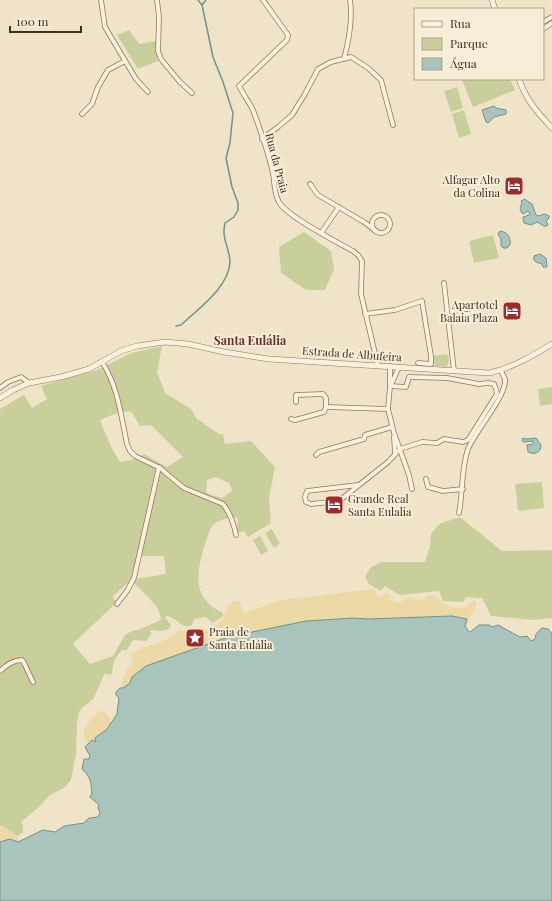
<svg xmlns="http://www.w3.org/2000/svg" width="552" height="901" viewBox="0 0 552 901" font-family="'Playfair Display',serif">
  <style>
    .green { fill: #c9cf9b; fill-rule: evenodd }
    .sand { fill: #ecd9a5 }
    .water { fill: #a9c4bc; stroke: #6f938a }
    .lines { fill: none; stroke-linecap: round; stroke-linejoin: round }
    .stream { stroke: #6f938a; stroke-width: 1.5 }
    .minor-casing { stroke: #8d765c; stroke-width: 5.5 }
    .tertiary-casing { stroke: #8d765c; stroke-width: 6 }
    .minor { stroke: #faf1dc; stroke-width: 4 }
    .tertiary { stroke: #faf1dc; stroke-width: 5 }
    .labels { text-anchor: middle; stroke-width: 4; stroke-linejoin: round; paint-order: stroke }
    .street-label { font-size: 11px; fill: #3d2e20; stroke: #f7eed8 }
    .poi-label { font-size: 11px; fill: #3d2e20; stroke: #f7eed8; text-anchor: end }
    .neighbourhood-label { font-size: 12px; font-weight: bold; fill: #6b2e1e; stroke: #f7eed8 }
  </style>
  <rect width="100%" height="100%" fill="#f0e4c8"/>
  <g class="green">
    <polygon points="129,30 139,44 156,41 156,52 158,61 138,69 117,35"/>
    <polygon points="465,79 510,79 515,90 473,107 462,80"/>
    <polygon points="457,87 463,108 451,112 444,91"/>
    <polygon points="464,110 471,134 459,138 452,114"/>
    <polygon points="304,232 331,251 334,269 325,290 306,290 281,273 279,247"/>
    <polygon points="493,235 499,258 474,263 469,241"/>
    <path d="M162 346 157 372 165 393 191 409 196 418 219 434H223L225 444 251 441 275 467 269 498 271 523 248 537 244 531 237 533 238 517C230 519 221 518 214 524 209 529 207 539 204 547 196 575 192 597 223 613V616L213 623 206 617 194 619 192 625C182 630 176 617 167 616L165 617 171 625 169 629 161 631 151 630 150 631 152 634 149 636 148 639 146 641 134 640 131 642 127 650H122C114 659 113 662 112 674L108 675 105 673 93 699 82 708 79 712 77 723 76 754 71 780 64 788 50 795 40 806 21 822 23 826V832L18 836 0 825V409L24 395 32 408 47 399 41 386 97 370 131 353ZM131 411 140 426 151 425 183 457 167 467 144 454 136 459 120 462 111 447 100 420 117 413ZM216 477 229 483 232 489 231 492 222 498 206 493 207 480ZM140 556H164L166 574 135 579ZM131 580C141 591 161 605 161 620L138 630 132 631 125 635 113 656 90 664 73 644 117 602 112 597Z"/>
    <polygon points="447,354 449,360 447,367 435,366 433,356"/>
    <polygon points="552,387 552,404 540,406 538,389"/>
    <polygon points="542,482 544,508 518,511 515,484"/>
    <polygon points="460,517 502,551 552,550 552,618 534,620 491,616 482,598 466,597 463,602 443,601 439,591 400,595 385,586 381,591 369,584 365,577 370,568 381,562 425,562 430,547 431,534 439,524"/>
    <polygon points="272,529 280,544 274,548 265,533"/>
    <polygon points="260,536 268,551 261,555 253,540"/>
  </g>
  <g class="sand">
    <path d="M375 589 377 596 380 597 382 594 389 593 390 600 401 603 407 598 411 597 417 600 425 599 427 595 437 596 443 604 458 608 466 607 473 601H476C477 609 471 614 468 621L469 623 466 626 469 632 484 631 121 719 123 688H120L127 669 133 664 131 655 143 647 149 646 165 640 178 631 211 629 223 620 228 604H232V601H239L244 613 282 600Z"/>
    <path d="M101 710 108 715 111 721 110 725 95 740 96 743 92 740 88 744C76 732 92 718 101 710Z"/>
    <polygon points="0,825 18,836 18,842 10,839 0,842"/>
  </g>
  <g class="water">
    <polygon points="494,106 496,108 506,110 506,114 494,117 488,123 486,122 482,110"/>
    <path d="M525 199 527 201 532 204 536 215 538 216 545 214 549 216V218L547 220 546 222 548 224 547 226H544L537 222 531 225 524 223 523 217 529 215 530 213 528 211 523 214C519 211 520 207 522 203L521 201Z"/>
    <path d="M500 231C508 232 511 238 510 245L507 248H503L501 245V239L498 234Z"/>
    <polygon points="540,254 546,258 547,267 543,267 542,264 536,262 534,260 534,256"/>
    <path d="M523 438 526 439 536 438 541 445C541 453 534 455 528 452L527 445 533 444V441L524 442 522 441Z"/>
    <path d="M452 616 467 619 465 626 469 632H470L479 625H489L492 627 498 625 520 637 527 636 531 641 535 639 536 634 542 628 548 629 552 633V901H0V842L10 839 18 842 43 830 55 832 64 826 84 823 89 818 98 817 100 813 98 808 99 805 90 797 92 793C90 780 92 779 82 769L84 759H89L90 756 85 747 92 740 96 742 95 738 107 729 117 714 119 698 116 695V692L120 688H123L130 683 132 677 146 666 228 637 306 621 353 618 368 619Z"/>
  </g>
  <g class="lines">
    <g class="stream">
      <polyline points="198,0 202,5"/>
      <path d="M176 326 181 325C198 309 229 287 230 262 230 249 221 239 225 223L234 217 238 210V203L232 187 226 158 230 143 233 113 223 82 213 57 202 5 206 0"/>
    </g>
    <g class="minor-casing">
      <g id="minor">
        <polyline points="101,0 105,27 136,79 148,92"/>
        <polyline points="157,0 159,17 158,51 161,59 180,82 192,93"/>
        <path d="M263 0 288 35 287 40 239 86C243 94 249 102 253 110 260 129 267 149 272 169 275 179 273 192 279 202 286 216 337 242 353 251L358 255 362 261 361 294 378 366"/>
        <polyline points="543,22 552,17"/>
        <polyline points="543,29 552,23"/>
        <path d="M344 59C349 40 353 20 350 0"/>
        <polyline points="82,114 92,104 98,87 108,70 125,61"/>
        <polyline points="262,139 278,127 292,115 305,94 318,69 331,62 351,57 368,68 381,80 393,125"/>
        <polyline points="310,184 318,195 364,222 376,231"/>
        <circle cx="381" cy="224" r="9"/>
        <polyline points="321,233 339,207"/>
        <polyline points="444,283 454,371"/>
        <polyline points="365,314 395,310 422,301 431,356 431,364 418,363"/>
        <polyline points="448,317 478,312"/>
        <path d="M102 362C118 386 121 416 127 444L130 451 135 456 160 468 184 488 223 504C230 513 234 524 236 535"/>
        <polyline points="390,366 390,386 388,409 394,433 409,475 412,489"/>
        <polyline points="391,385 399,367"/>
        <polyline points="0,388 8,382 21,377 29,383"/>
        <polyline points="296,402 296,395 323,394 326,398 326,407"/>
        <polyline points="291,419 295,420 324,412 326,407 388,409"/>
        <polyline points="394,437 395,454"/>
        <polyline points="316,455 319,452 364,439 365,435 392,427"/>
        <polyline points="426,479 428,487 443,491 463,489"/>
        <polyline points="358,485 307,491 305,497 306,502 311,504 339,501 388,462 400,449 422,442 437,443 444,439 463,442 468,440 497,394 496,389 494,384 488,383 479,384 447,378 409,377 406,387 390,386"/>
        <path d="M459 513C463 492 461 469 468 449 475 431 507 396 505 379 504 377 502 373 501 371"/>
        <polyline points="117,604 127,591 134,578 159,467"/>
        <path d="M0 671C7 665 13 660 22 660L24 663 33 682"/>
      </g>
    </g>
    <g class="tertiary-casing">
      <g id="tertiary">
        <polyline points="492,0 495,9"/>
        <path d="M519 79C526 100 537 112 552 128"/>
        <path d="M0 398 13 390 29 383 61 377 89 369 121 351 137 346 165 342 188 344 224 352 269 359 489 373C512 368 532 356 552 344"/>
      </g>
    </g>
    <use href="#minor" class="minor"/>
    <use href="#tertiary" class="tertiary"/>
  </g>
  <defs>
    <g id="hotel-square" transform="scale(1)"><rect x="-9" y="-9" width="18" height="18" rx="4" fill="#9e2a2b" stroke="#f7eed8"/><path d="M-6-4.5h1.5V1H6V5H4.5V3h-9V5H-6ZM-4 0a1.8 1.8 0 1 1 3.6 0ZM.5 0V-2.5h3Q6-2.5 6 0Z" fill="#fff"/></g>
    <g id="sight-square" transform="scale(1)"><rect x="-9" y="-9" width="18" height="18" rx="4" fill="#9e2a2b" stroke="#f7eed8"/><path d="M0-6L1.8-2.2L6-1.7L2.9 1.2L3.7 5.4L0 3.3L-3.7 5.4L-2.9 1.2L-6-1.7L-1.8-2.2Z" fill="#fff"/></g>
  </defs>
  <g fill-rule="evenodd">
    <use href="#hotel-square" x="514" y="186"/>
    <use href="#hotel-square" x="512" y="311"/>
    <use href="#hotel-square" x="334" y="505"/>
    <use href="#sight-square" x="195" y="638"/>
  </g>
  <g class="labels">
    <g class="street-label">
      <text transform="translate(277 163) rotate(75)" y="4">Rua da Praia</text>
      <text transform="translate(352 354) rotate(4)" y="4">Estrada de Albufeira</text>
    </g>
    <g class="poi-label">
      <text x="500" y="184">Alfagar Alto<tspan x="500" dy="13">da Colina</tspan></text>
      <text x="498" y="309">Apartotel<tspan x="498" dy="13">Balaia Plaza</tspan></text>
      <text x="348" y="503" text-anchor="start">Grande Real<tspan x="348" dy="13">Santa Eulalia</tspan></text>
      <text x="209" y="636" text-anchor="start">Praia de<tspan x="209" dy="13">Santa Eulália</tspan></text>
    </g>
    <g class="neighbourhood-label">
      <text x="250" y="345">Santa Eulália</text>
    </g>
  </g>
  <rect x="414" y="8" width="130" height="72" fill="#f7eed8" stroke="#ada18e"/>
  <rect x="422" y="21" width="20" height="6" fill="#faf1dc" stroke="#ada18e"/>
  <text x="450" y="28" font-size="12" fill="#3d2e20">Rua</text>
  <rect x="422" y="38" width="20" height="12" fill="#c9cf9b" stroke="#ada18e"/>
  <text x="450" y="48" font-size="12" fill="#3d2e20">Parque</text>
  <rect x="422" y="58" width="20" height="12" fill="#a9c4bc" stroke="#ada18e"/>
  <text x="450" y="68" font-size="12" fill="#3d2e20">Água</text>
  <path d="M10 26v6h71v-6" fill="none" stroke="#3d2e20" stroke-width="2"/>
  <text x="16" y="26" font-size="12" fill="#3d2e20" stroke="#f7eed8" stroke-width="3" paint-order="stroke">100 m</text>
</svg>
